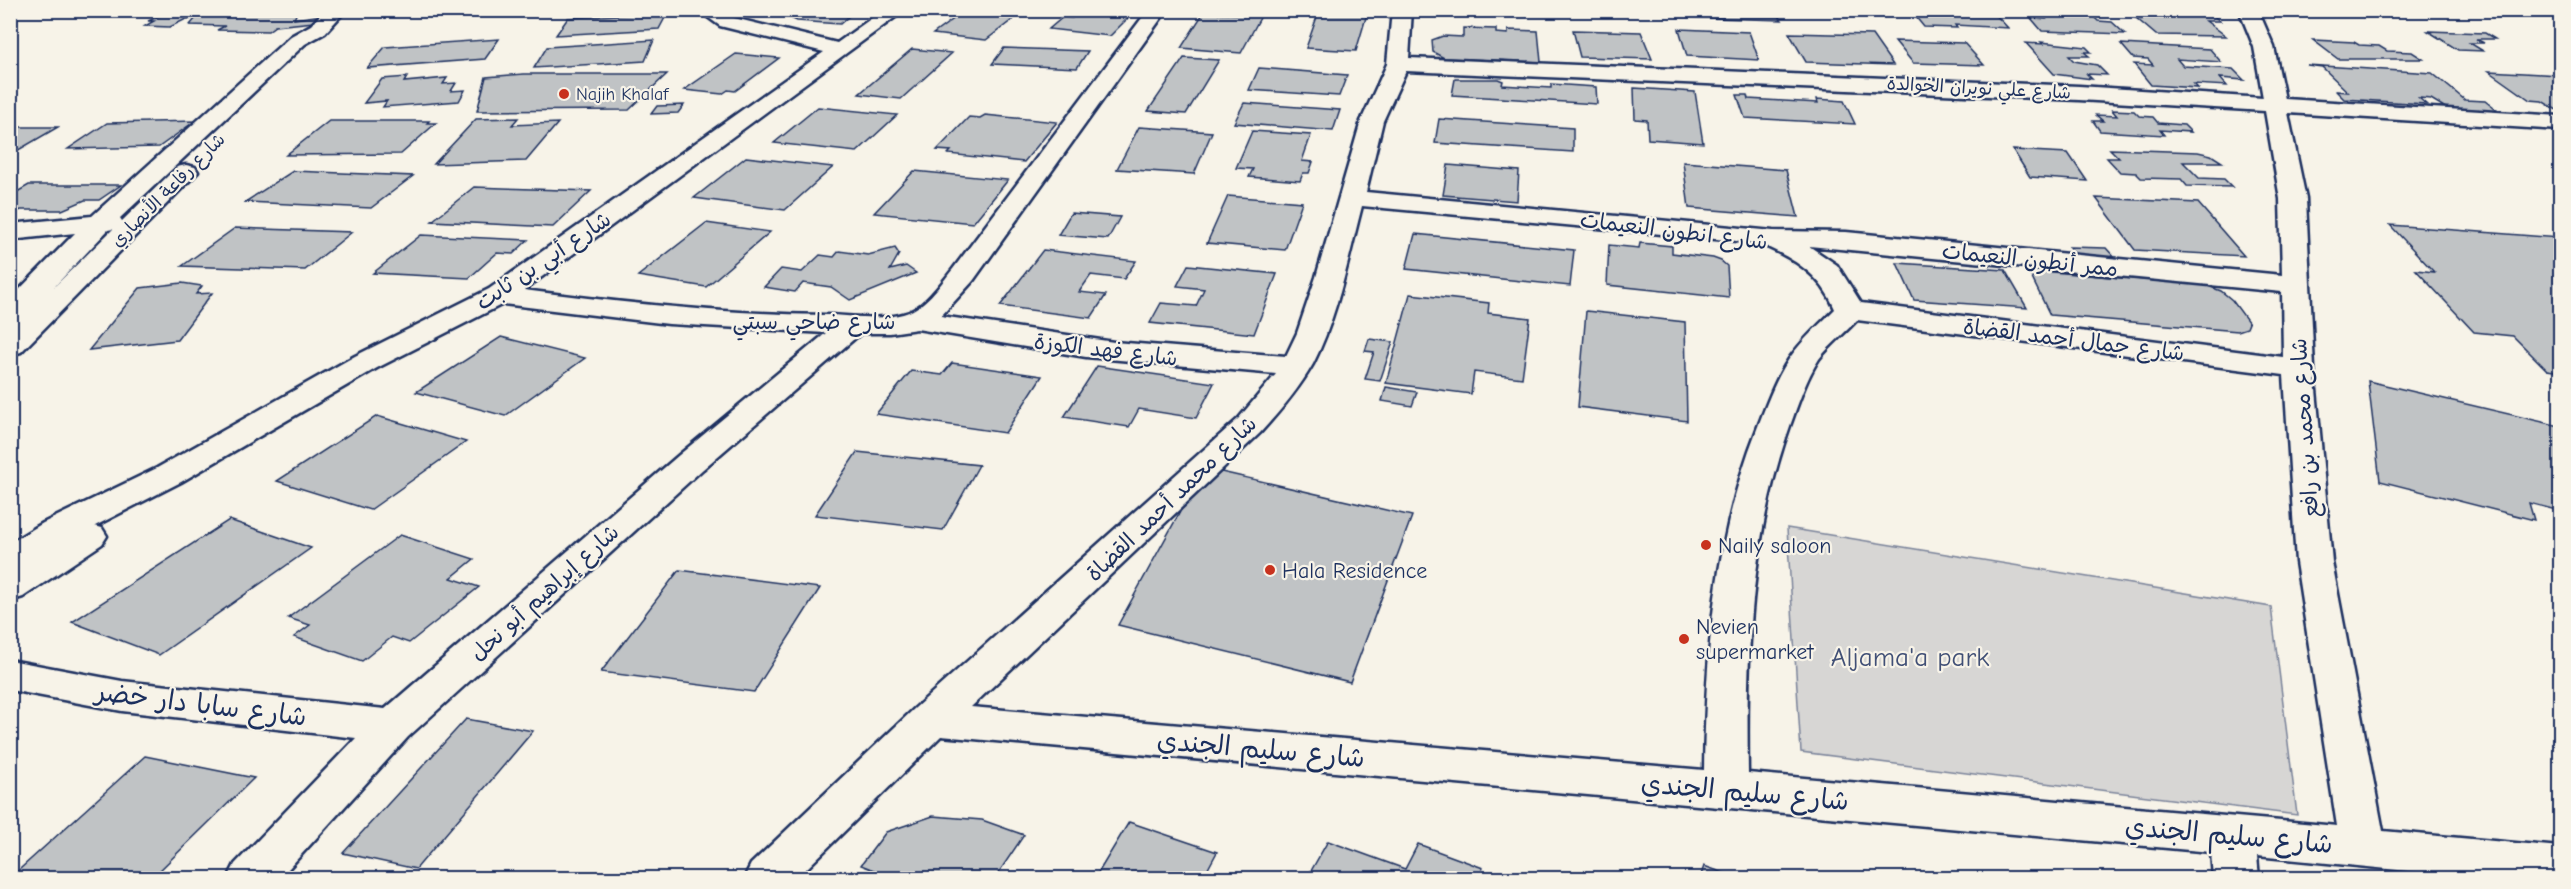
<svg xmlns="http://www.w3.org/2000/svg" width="2571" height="889" viewBox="0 0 2571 889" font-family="'Comic Neue','Playpen Sans Arabic',sans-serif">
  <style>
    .green { fill: #d7d6d4; stroke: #798299; stroke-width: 1.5 }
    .building { fill: #c0c3c5; stroke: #1b2f5e; stroke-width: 1.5 }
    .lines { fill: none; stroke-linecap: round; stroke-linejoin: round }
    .minor-casing { stroke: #1b2f5e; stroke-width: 5 }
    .minor { fill: #f7f3e8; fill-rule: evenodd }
    .poi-dot { fill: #c8321e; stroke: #f7f3e8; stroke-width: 2 }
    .labels { text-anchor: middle; stroke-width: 4.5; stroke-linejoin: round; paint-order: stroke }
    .far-street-label { font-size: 18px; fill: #1b2f5e; stroke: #f7f3e8 }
    .far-poi-label { font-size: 18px; fill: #1b2f5e; stroke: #f7f3e8; text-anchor: start }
    .street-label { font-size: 22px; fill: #1b2f5e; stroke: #f7f3e8 }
    .poi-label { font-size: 22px; fill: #1b2f5e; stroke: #f7f3e8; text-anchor: start }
    .near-park-label { font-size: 27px; fill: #415076; stroke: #f7f3e8 }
    .near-street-label { font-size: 27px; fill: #1b2f5e; stroke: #f7f3e8 }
  </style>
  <rect width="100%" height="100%" fill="#f7f3e8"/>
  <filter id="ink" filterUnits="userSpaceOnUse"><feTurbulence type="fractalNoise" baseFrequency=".0167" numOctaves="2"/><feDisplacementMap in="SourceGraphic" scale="12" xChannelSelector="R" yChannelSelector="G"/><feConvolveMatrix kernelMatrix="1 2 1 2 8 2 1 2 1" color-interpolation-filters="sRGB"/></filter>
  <g filter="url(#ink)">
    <polygon class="green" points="1787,528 2271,607 2297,815 1801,752"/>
    <g class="building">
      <polygon points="162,10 298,10 294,19 316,16 314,22 275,26 268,31 217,30 225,26 190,25 196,18 186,19 170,27 145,26 154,21 148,21 168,12 159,12"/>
      <polygon points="773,10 856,10 840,24 797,21"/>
      <polygon points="966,10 1025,10 986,40 933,34"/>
      <polygon points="1071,10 1136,10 1110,36 1049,29 1063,17 1072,18 1078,13 1069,12"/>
      <polygon points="1676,10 1738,10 1740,15 1779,16 1782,20 1678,17"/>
      <polygon points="1910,10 1991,10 2008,28 1955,25 1957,28 1924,27"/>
      <polygon points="2038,10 2087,10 2098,21 2112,22 2125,34 2042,31 2031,18 2046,19"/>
      <polygon points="2139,10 2206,10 2220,21 2206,21 2226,36 2156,35 2136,18 2149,18"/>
      <polygon points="1319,11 1367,14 1356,51 1306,48"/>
      <polygon points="668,12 659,29 556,35 568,18"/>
      <polygon points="1204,12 1261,16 1241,53 1181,48"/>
      <polygon points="1463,28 1496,29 1496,33 1508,34 1508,30 1538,31 1541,62 1444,58 1433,52 1432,40 1443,36 1463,37"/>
      <polygon points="1679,29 1749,32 1759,60 1687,56"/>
      <polygon points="1573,30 1641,32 1652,59 1580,57"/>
      <polygon points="2428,31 2485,33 2495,39 2476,39 2484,43 2470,43 2483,51 2458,50"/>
      <polygon points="1789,33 1872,35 1893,65 1806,62"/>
      <polygon points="499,39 485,59 367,68 385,47"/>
      <polygon points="654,40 645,61 534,68 547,47"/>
      <polygon points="2313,40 2354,42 2359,45 2379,46 2387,51 2412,52 2423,59 2338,59"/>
      <polygon points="1895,41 1964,43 1984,65 1913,63"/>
      <polygon points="2041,42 2086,47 2091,52 2084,52 2089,56 2069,56 2074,61 2097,65 2107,75 2087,74 2092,79 2054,74 2026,43 2043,44"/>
      <polygon points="2121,44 2210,49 2221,62 2177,59 2183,66 2233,69 2244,80 2220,78 2227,86 2194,84 2198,88 2151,85 2134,64 2153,65 2148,59 2133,58"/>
      <polygon points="1004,48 1088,51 1077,68 992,64"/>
      <polygon points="912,49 952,53 901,99 859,94"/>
      <polygon points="736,54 779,58 735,91 728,90 722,94 684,90"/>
      <polygon points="1184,58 1219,60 1186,114 1148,111"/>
      <polygon points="2307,65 2432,73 2465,100 2485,101 2504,116 2454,113 2431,99 2419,98 2426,104 2344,99 2336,91 2348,92 2322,67"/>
      <polygon points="1259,68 1347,75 1339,96 1249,90"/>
      <polygon points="2489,71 2560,75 2560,112 2542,101 2530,100"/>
      <polygon points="524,74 667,74 629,110 477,111 486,77"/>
      <polygon points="407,77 404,82 447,78 443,84 456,83 451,91 465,90 459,101 383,107 387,101 364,103 382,79"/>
      <polygon points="1455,79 1498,79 1503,81 1502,85 1551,88 1551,84 1596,87 1597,104 1452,95"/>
      <polygon points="1634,88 1695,92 1703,143 1648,139 1647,120 1635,119"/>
      <polygon points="1737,95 1747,95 1748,99 1818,103 1817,99 1844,101 1855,124 1745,118"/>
      <polygon points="1244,103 1340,110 1333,131 1234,123"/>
      <polygon points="684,105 678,113 651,114 657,106"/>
      <polygon points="818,107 897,115 857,152 774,143"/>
      <polygon points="2112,110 2134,111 2139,116 2153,117 2158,123 2184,125 2191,132 2160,130 2164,135 2100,131 2093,121 2103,121 2096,115 2117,116"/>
      <polygon points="985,115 1057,122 1024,162 948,154 951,151 937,150 969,117 980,118"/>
      <polygon points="518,118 512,125 558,123 526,161 434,164 476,119"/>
      <polygon points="1439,119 1573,128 1573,152 1435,143"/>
      <polygon points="195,121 159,147 68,149 107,123"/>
      <polygon points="329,121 429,121 427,123 436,123 401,154 286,155"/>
      <polygon points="10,127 58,127 15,152 10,152"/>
      <polygon points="1139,127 1212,132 1194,174 1117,169"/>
      <polygon points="1252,131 1311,135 1302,161 1313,162 1309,173 1303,173 1300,181 1249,177 1253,169 1236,168"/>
      <polygon points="2110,149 2198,152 2211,155 2222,162 2183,162 2199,178 2224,179 2232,187 2187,186 2181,179 2141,178 2136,173 2120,172 2107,158 2119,158"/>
      <polygon points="2013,150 2068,153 2087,181 2030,177"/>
      <polygon points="746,157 833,167 785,210 694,198"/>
      <polygon points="1683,162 1786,170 1798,217 1689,208"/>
      <polygon points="1448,165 1519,171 1517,201 1443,195"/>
      <polygon points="293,171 413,176 371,208 245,202"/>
      <polygon points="914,171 1008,180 973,223 874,213"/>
      <polygon points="29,185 121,185 99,200 85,200 62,210 21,210 10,215 10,196"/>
      <polygon points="474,187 591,191 553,227 432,221"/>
      <polygon points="1228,196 1302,202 1285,250 1207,243"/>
      <polygon points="2096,198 2198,203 2244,256 2135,250"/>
      <polygon points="1071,213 1120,217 1108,239 1058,235"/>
      <polygon points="706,223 770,232 706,287 638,276"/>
      <polygon points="2390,225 2560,238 2560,372 2547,370 2513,336 2474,332 2416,270 2434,272"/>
      <polygon points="235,228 352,232 305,270 182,266"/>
      <polygon points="1415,234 1574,250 1570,286 1406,269"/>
      <polygon points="421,235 528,240 513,254 497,253 469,278 373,273"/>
      <polygon points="1640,243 1672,246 1672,253 1713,258 1721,261 1727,266 1729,298 1607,285 1609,245 1639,248"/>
      <polygon points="2069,247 2106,248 2117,260 2079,259"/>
      <polygon points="895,248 899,254 890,270 906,266 916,273 850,300 831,287 803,283 795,292 764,287 781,269 802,272 820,255 834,257 839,251 868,255"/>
      <polygon points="1043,250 1136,261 1124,279 1091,275 1079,292 1106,295 1091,318 1000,306"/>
      <polygon points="1897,263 2005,270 2027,308 1914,300"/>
      <polygon points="1188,265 1277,274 1254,334 1150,323 1161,303 1196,306 1204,289 1177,286"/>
      <polygon points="2028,270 2205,285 2221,291 2232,300 2249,323 2247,328 2238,331 2050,315"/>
      <polygon points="182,283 202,286 196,294 212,293 177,340 89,350 140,288"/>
      <polygon points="1410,294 1489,303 1488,313 1530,318 1522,378 1474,372 1471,394 1386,383"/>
      <polygon points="1586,311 1685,322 1687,421 1578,407"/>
      <polygon points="501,337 585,358 505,416 416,392"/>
      <polygon points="1369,339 1393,342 1380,381 1365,379 1374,352 1365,351"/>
      <polygon points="952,363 1042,376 1005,433 876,414 911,371 942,375"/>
      <polygon points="1097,366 1214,383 1196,418 1139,409 1129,427 1064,417"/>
      <polygon points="2368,381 2560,426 2560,511 2529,503 2534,520 2380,481"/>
      <polygon points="1386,387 1417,392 1412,406 1382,401"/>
      <polygon points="377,416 466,442 370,510 277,481"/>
      <polygon points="857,452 979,465 943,530 815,515"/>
      <polygon points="1204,468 1412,516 1350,682 1118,625"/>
      <polygon points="229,520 311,548 159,655 72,622"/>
      <polygon points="400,535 474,559 451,578 479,587 409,643 392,637 362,661 294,637 310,625 288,618"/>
      <polygon points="679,570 820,588 754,692 601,672"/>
      <polygon points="466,719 533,731 416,869 343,853"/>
      <polygon points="145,756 254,778 152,878 10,878"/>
      <polygon points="933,816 982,820 1024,835 995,878 880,878 884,874 861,865 886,832"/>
      <polygon points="1129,822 1217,852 1203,878 1095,878"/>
      <polygon points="1328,841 1405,869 1418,844 1483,868 1479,878 1307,878"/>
      <polygon points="1704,866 1738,878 1700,878"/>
    </g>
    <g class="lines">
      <g class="minor-casing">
        <g id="minor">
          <path d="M325 10H346L325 33 305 44 120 218 122 221 177 167 186 165 195 167 198 172 21 352 10 355V329L16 323 10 325V299L75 233 10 240V224L92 216 291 36 311 25ZM113 229 54 287 108 230Z"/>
          <path d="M698 10H722L734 18 837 43 883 10H905L524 290C624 303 724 314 825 315 849 315 879 321 903 314 924 309 940 285 953 269L1148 10H1167L973 281 941 316 1114 342 1286 356 1297 333 1316 277 1361 121 1387 64 1392 10H1412L1409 58 2079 86 2263 98 2254 47 2239 10H2258L2274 47 2285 99 2560 116V130L2288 113 2306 199 2314 368 2332 562 2383 831 2560 847V878H2479L2257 856 2259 878H2213L2211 852 941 736 797 878H744L751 864 915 708 1238 419 1276 374 1086 357 917 329 890 333H861L703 469 408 737 280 878H228L235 864 356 738 122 711 10 690V660L122 681 385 709 679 455 826 333 669 324 503 304 377 368 181 482 95 526 102 528 107 536 102 544 23 597 10 601V543L43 523 157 468 355 356 489 289 824 52 720 26ZM1406 71 2079 100 2265 111 2280 199 2282 275 1846 232 1773 231 1366 192 1383 121ZM1362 206 1758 243C1793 258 1820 273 1835 309 1819 325 1802 340 1789 359 1775 380 1766 406 1757 429 1714 538 1706 654 1704 770L971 707 1260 433C1280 411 1299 389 1313 364 1338 315 1348 259 1362 206ZM1809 246 2282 292 2283 357 1861 303 1837 265ZM1857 320 2284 375 2296 562 2337 826 1748 773C1746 656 1750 538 1790 426 1798 404 1806 379 1819 359 1830 345 1845 333 1857 320Z"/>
        </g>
      </g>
      <use href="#minor" class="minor"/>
    </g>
  </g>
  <g class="poi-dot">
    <circle cx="564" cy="94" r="6"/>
    <circle cx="1706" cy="545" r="6"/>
    <circle cx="1270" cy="570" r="6"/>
    <circle cx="1684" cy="639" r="6"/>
  </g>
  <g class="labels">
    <g class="far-street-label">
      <text transform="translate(1979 88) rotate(3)" y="6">شارع علي نويران الخوالدة</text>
      <text transform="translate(168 190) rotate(-45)" y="6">شارع رفاعة الأنصاري</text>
    </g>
    <g class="far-poi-label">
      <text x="576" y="100">Najih Khalaf</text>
    </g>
    <g class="street-label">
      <text transform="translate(1674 230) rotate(7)" y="8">شارع انطون النعيمات</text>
      <text transform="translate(2030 259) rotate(6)" y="8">ممر أنطون النعيمات</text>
      <text transform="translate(543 260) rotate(-34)" y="8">شارع أبي بن ثابت</text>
      <text x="814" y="329">شارع ضاحي سبتي</text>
      <text transform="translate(2074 339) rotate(7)" y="8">شارع جمال أحمد القضاة</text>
      <text transform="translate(1106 349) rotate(7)" y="8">شارع فهد الكوزة</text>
      <text transform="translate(2304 428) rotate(-94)" y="8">شارع محمد بن رافع</text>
      <text transform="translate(1171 498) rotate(-44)" y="8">شارع محمد أحمد القضاة</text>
      <text transform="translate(544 592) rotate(-42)" y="8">شارع إبراهيم أبو نحل</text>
    </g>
    <g class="poi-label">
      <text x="1718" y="553">Naily saloon</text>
      <text x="1282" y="578">Hala Residence</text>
      <text x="1696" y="634">Nevien<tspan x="1696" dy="25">supermarket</tspan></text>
    </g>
    <g class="near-park-label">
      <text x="1910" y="666">Aljama'a park</text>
    </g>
    <g class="near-street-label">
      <text transform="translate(201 704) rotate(7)" y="9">شارع سابا دار خضر</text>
      <text transform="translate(1261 749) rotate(5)" y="9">شارع سليم الجندي</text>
      <text transform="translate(1745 792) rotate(5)" y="9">شارع سليم الجندي</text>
      <text transform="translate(2229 835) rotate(5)" y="9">شارع سليم الجندي</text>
    </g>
  </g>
  <rect width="2571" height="889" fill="none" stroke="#f7f3e8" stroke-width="36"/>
  <rect x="18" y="18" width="2535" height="853" fill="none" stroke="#1b2f5e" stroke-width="2" filter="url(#ink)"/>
</svg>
